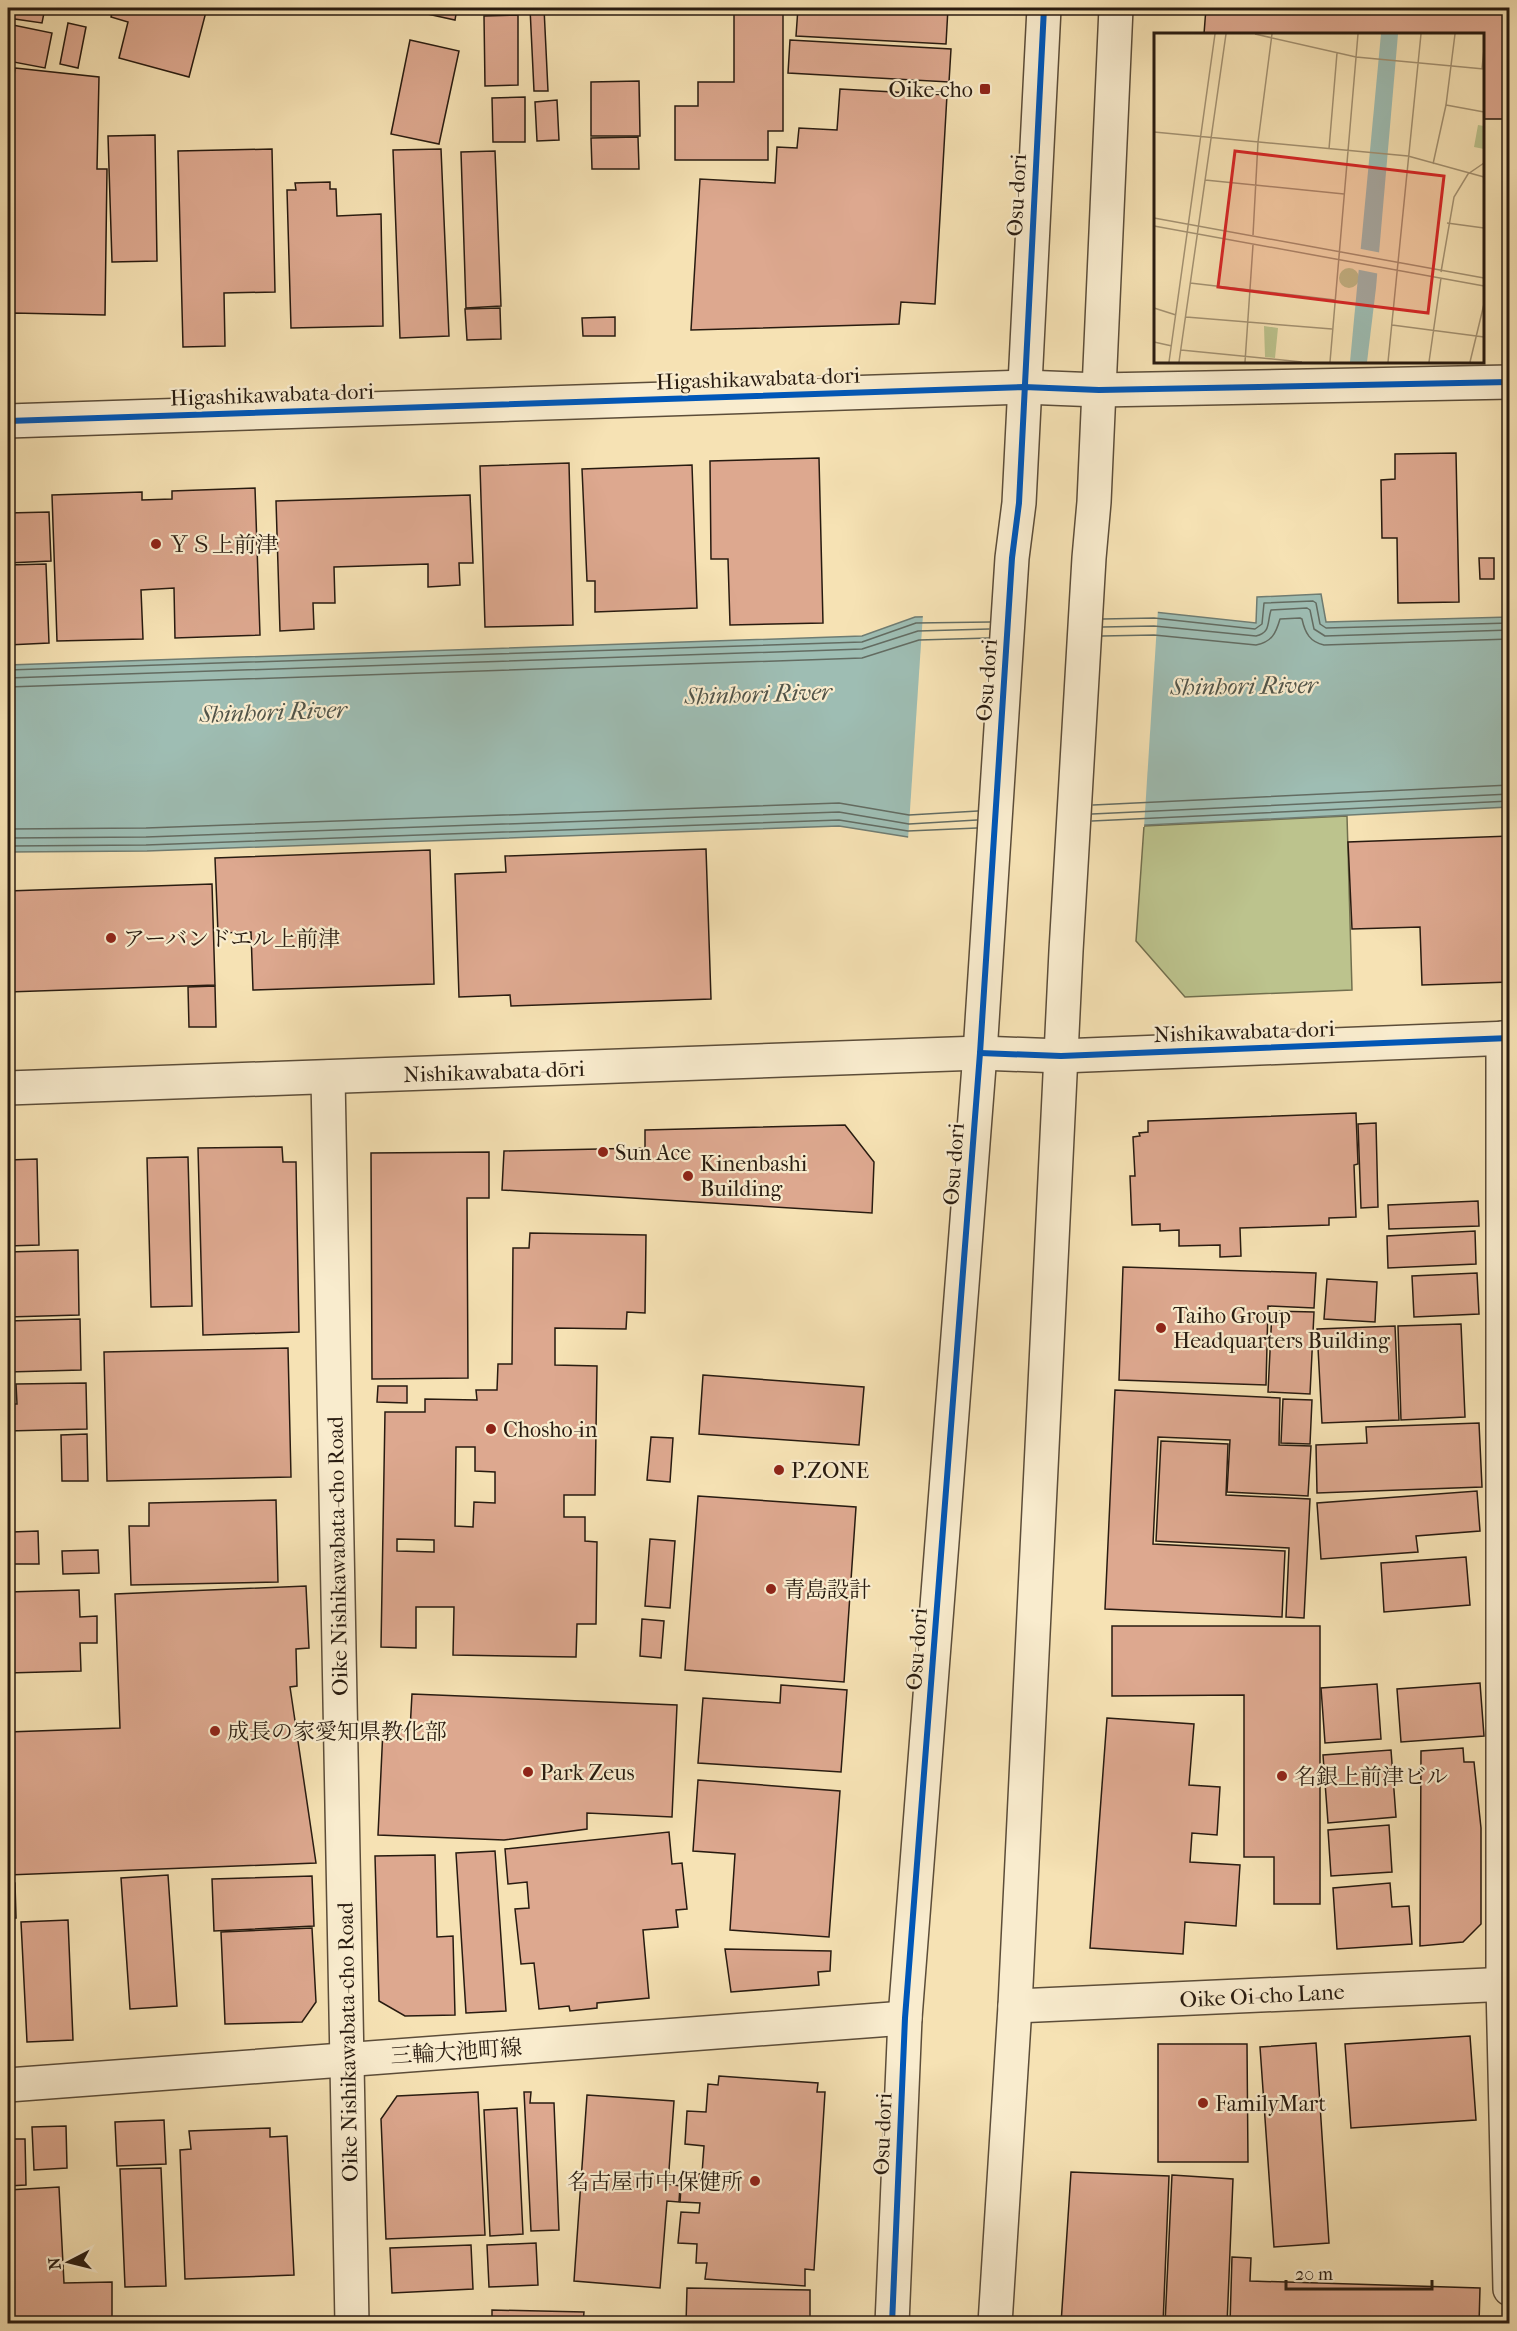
<svg xmlns="http://www.w3.org/2000/svg" width="1517" height="2331" viewBox="0 0 1517 2331" font-family="'IM FELL French Canon','Noto Serif JP',serif">
  <style>
    .green { fill: #bcc38d; stroke: #726f4e; stroke-width: 1.5 }
    .water { fill: #9ebdb3; stroke: #6f7c72; stroke-width: 1.5 }
    .pier { fill: #f6e2b4 }
    .lines { fill: none; stroke-linecap: round; stroke-linejoin: round }
    .shore { stroke: #636c62; stroke-width: 1.5 }
    .building { fill: #dda88f; stroke: #281b10; stroke-width: 1.5; fill-rule: evenodd }
    .minor-casing { stroke: #5c4d39; stroke-width: 36 }
    .tertiary-casing { stroke: #5c4d39; stroke-width: 36 }
    .minor { stroke: #f9ecce; stroke-width: 33 }
    .tertiary { stroke: #f9ecce; stroke-width: 33 }
    .cycleway-casing { stroke: #f9ecce; stroke-width: 10 }
    .cycleway { stroke: #0057b8; stroke-width: 6 }
    .poi-dot { fill: #8f2418; stroke: #f9ecce; stroke-width: 2 }
    .labels { text-anchor: middle; stroke-width: 4.5; stroke-linejoin: round; paint-order: stroke }
    .poi-label { font-size: 22px; fill: #281b10; stroke: #f9ecce; text-anchor: start }
    .street-label { font-size: 22px; fill: #281b10; stroke: #f9ecce }
    .water-label { font-size: 24px; font-style: italic; fill: #515449; stroke: #f9ecce }
    .inset-road { fill: none; stroke: #a49272; stroke-width: 1.5 }
    .view { fill: #d62828; fill-opacity: 0.15; stroke: #d62828; stroke-width: 3 }
    .inset-edge { fill: none; stroke: #281b10; stroke-width: 3 }
  </style>
  <rect width="100%" height="100%" fill="#f6e2b4"/>
  <filter id="stains"><feTurbulence type="fractalNoise" baseFrequency=".00333" numOctaves="4"/><feColorMatrix values="0 0 0 0 .2 0 0 0 0 .09 0 0 0 0 .02 0 0 0 .5 -.17"/></filter>
  <radialGradient id="worn" r=".72"><stop offset=".6" stop-color="#630" stop-opacity="0"/><stop offset="1" stop-color="#630" stop-opacity=".3"/></radialGradient>
  <polygon class="green" points="1347,816 1352,990 1185,997 1136,941 1144,826"/>
  <polygon class="water" points="1321,594 1326,622 1509,617 1509,807 908,837 839,826 147,851 8,852 8,665 862,636 915,617 1154,612 1256,623 1257,597"/>
  <polygon class="pier" points="1158,609 1144,827 908,840 923,614"/>
  <g class="lines">
    <g class="shore">
      <polyline points="1103,619 1154,618 1255,629 1262,624 1264,603 1313,601 1316,603 1320,624 1326,628 1510,623"/>
      <path d="M1103 627 1154 626 1256 636C1271 633 1267 622 1271 610L1307 608 1310 610 1314 629 1325 636 1510 630"/>
      <path d="M1102 636 1154 635 1256 645C1272 642 1276 633 1280 619L1300 618 1302 619C1305 633 1310 642 1324 645L1510 639"/>
      <polyline points="8,670 862,642 916,623 990,622"/>
      <polyline points="8,678 862,649 918,631 989,629"/>
      <polyline points="8,687 862,658 919,640 989,638"/>
      <polyline points="1093,805 1510,785"/>
      <polyline points="1092,814 1510,794"/>
      <polyline points="1092,821 1510,801"/>
      <polyline points="8,829 146,828 839,803 909,815 978,811"/>
      <polyline points="8,838 146,837 839,812 909,824 977,820"/>
      <polyline points="8,846 146,845 839,820 908,831 977,828"/>
    </g>
  </g>
  <g class="building">
    <polygon points="8,8 45,8 42,23 8,18"/>
    <polygon points="113,8 207,8 189,77 119,58 128,22 111,17"/>
    <polygon points="419,8 457,8 455,20 418,12"/>
    <polygon points="463,8 497,8 462,11"/>
    <polygon points="530,8 544,8 548,91 534,91"/>
    <polygon points="734,8 783,8 783,131 768,131 768,160 675,160 675,106 698,106 698,82 734,82"/>
    <polygon points="798,8 948,8 946,44 796,36"/>
    <polygon points="1206,8 1510,8 1510,119 1482,119 1482,34 1204,34"/>
    <polygon points="518,15 518,85 485,86 484,16"/>
    <polygon points="68,23 86,27 78,68 60,64"/>
    <polygon points="8,24 52,33 45,68 8,61"/>
    <polygon points="410,40 459,51 439,144 391,134"/>
    <polygon points="790,40 951,49 949,82 788,73"/>
    <polygon points="15,68 99,77 97,169 107,169 105,315 13,313 12,343 8,343 8,76 14,76"/>
    <polygon points="639,81 640,136 591,136 591,82"/>
    <polygon points="840,89 947,95 935,304 901,302 899,324 691,330 700,179 775,183 777,147 797,148 799,128 837,130"/>
    <polygon points="525,97 525,142 493,142 492,98"/>
    <polygon points="557,100 559,140 537,141 535,102"/>
    <polygon points="155,135 157,261 112,262 108,136"/>
    <polygon points="638,137 639,169 592,169 591,138"/>
    <polygon points="272,149 275,292 224,293 225,346 183,347 178,151"/>
    <polygon points="441,149 449,336 400,338 393,150"/>
    <polygon points="495,151 501,306 466,308 461,152"/>
    <polygon points="330,182 330,189 336,189 337,216 381,214 383,326 291,328 287,190 296,190 295,183"/>
    <polygon points="500,308 501,339 467,340 465,309"/>
    <polygon points="615,317 615,336 583,336 582,318"/>
    <polygon points="1456,453 1459,602 1398,603 1397,538 1382,538 1381,480 1395,479 1395,454"/>
    <polygon points="819,458 823,623 730,625 728,559 711,559 710,461"/>
    <polygon points="569,463 573,625 485,627 480,466"/>
    <polygon points="692,465 697,608 595,612 595,581 587,581 582,469"/>
    <polygon points="255,488 260,635 175,638 174,588 141,590 143,639 57,641 52,495 142,492 142,500 172,499 172,491"/>
    <polygon points="470,495 473,563 459,563 460,585 428,587 428,564 334,567 335,603 313,603 314,629 280,631 276,501"/>
    <polygon points="49,512 51,561 8,563 8,513"/>
    <polygon points="1479,558 1494,558 1494,579 1480,579"/>
    <polygon points="46,564 49,643 8,645 8,565"/>
    <polygon points="1510,836 1510,982 1422,985 1420,927 1352,929 1348,842"/>
    <polygon points="706,849 711,999 511,1006 510,995 459,997 455,874 506,872 505,856"/>
    <polygon points="430,850 434,984 253,990 251,932 218,933 215,858"/>
    <polygon points="212,884 215,985 8,992 8,891"/>
    <polygon points="215,986 216,1027 189,1027 188,987"/>
    <polygon points="1356,1113 1358,1164 1354,1165 1356,1217 1329,1218 1329,1225 1240,1228 1241,1256 1220,1257 1220,1245 1179,1246 1179,1230 1160,1231 1160,1224 1132,1225 1130,1176 1135,1176 1133,1137 1140,1136 1139,1133 1148,1132 1148,1121"/>
    <polygon points="1376,1123 1378,1207 1361,1208 1358,1124"/>
    <polygon points="845,1125 874,1162 872,1213 502,1190 504,1151 645,1148 645,1130"/>
    <polygon points="282,1147 283,1162 296,1162 299,1332 203,1335 198,1148"/>
    <polygon points="489,1152 489,1198 467,1198 468,1378 372,1379 371,1153"/>
    <polygon points="188,1157 192,1306 151,1307 147,1158"/>
    <polygon points="37,1159 39,1245 8,1246 8,1160"/>
    <polygon points="1478,1201 1479,1226 1389,1229 1388,1205"/>
    <polygon points="1475,1231 1476,1264 1388,1268 1387,1236"/>
    <path d="M530 1233 646 1235 645 1313 627 1312 626 1329 555 1328V1365L597 1366 595 1495H564V1517H585V1541L597 1542 596 1624H577L576 1657 453 1655 454 1607H416V1648L381 1647 385 1412H425V1399L477 1400 476 1390H497L498 1364H512L513 1248H529ZM456 1447H475V1471L495 1472V1503L474 1502 473 1527 455 1526ZM397 1539 434 1540V1552L397 1551Z"/>
    <polygon points="78,1250 79,1315 8,1317 8,1252"/>
    <polygon points="1123,1267 1316,1273 1314,1308 1268,1306 1266,1385 1119,1380"/>
    <polygon points="1477,1273 1479,1314 1414,1317 1412,1276"/>
    <polygon points="1327,1279 1377,1282 1375,1322 1324,1319"/>
    <polygon points="1272,1311 1314,1312 1310,1394 1268,1392"/>
    <polygon points="80,1319 81,1370 8,1372 8,1321"/>
    <polygon points="1461,1324 1465,1417 1401,1420 1398,1326"/>
    <polygon points="1395,1326 1399,1420 1322,1423 1317,1329"/>
    <polygon points="288,1348 291,1477 107,1481 104,1352"/>
    <polygon points="703,1375 864,1387 859,1445 699,1434"/>
    <polygon points="86,1383 87,1429 8,1431 8,1404 17,1404 16,1384"/>
    <polygon points="378,1386 407,1386 407,1403 377,1402"/>
    <polygon points="1115,1390 1280,1398 1279,1445 1311,1446 1308,1496 1227,1492 1230,1440 1158,1437 1153,1544 1285,1551 1282,1617 1105,1609"/>
    <polygon points="1283,1399 1312,1400 1310,1444 1281,1443"/>
    <polygon points="1479,1423 1482,1487 1317,1493 1316,1445 1367,1443 1366,1427"/>
    <polygon points="87,1434 88,1481 62,1481 61,1435"/>
    <polygon points="651,1437 673,1438 670,1482 647,1480"/>
    <polygon points="1161,1441 1228,1444 1226,1495 1310,1499 1304,1618 1286,1617 1289,1548 1156,1541"/>
    <polygon points="1477,1491 1480,1531 1416,1536 1418,1552 1321,1559 1317,1503"/>
    <polygon points="698,1496 856,1507 844,1682 685,1670"/>
    <polygon points="276,1500 278,1582 131,1585 129,1526 149,1526 149,1503"/>
    <polygon points="38,1531 39,1564 13,1564 12,1532"/>
    <polygon points="650,1539 675,1541 670,1608 645,1606"/>
    <polygon points="98,1550 99,1573 63,1574 62,1551"/>
    <polygon points="1466,1557 1470,1605 1384,1612 1381,1563"/>
    <polygon points="306,1586 309,1648 296,1649 297,1686 290,1687 316,1863 8,1875 8,1732 120,1728 115,1594"/>
    <polygon points="79,1590 80,1617 97,1616 97,1643 80,1643 81,1671 8,1673 8,1592"/>
    <polygon points="642,1619 664,1621 661,1658 640,1656"/>
    <polygon points="1112,1626 1320,1626 1320,1904 1274,1904 1274,1857 1244,1857 1244,1695 1112,1696"/>
    <polygon points="1480,1683 1484,1736 1401,1742 1397,1689"/>
    <polygon points="1377,1684 1381,1739 1325,1743 1321,1688"/>
    <polygon points="781,1685 847,1690 841,1772 698,1763 703,1698 780,1703"/>
    <polygon points="412,1694 677,1705 672,1817 587,1813 587,1829 504,1840 378,1835 383,1729 410,1730"/>
    <polygon points="1107,1718 1194,1724 1189,1785 1220,1787 1217,1835 1192,1833 1190,1862 1240,1865 1236,1926 1185,1922 1183,1954 1090,1948"/>
    <polygon points="1463,1748 1464,1762 1474,1762 1481,1828 1481,1924 1463,1942 1420,1946 1421,1751"/>
    <polygon points="1391,1750 1396,1817 1328,1823 1323,1755"/>
    <polygon points="698,1780 840,1791 829,1937 730,1930 735,1854 693,1851"/>
    <polygon points="1389,1825 1392,1872 1331,1876 1328,1830"/>
    <polygon points="669,1832 672,1864 682,1863 687,1909 676,1910 678,1927 643,1930 649,1998 597,2003 597,2008 570,2011 569,2006 539,2009 534,1963 521,1964 515,1909 529,1908 527,1882 508,1884 505,1849"/>
    <polygon points="495,1851 506,2011 466,2013 456,1853"/>
    <polygon points="435,1855 437,1937 453,1936 455,2015 405,2016 379,2001 375,1856"/>
    <polygon points="168,1875 177,2006 130,2009 121,1878"/>
    <polygon points="312,1876 314,1926 214,1931 212,1879"/>
    <polygon points="15,1883 16,1918 8,1918 8,1884"/>
    <polygon points="1390,1883 1392,1907 1409,1906 1412,1944 1337,1949 1333,1888"/>
    <polygon points="68,1920 73,2040 27,2042 21,1922"/>
    <polygon points="312,1928 316,2002 302,2022 225,2024 221,1932"/>
    <polygon points="725,1949 831,1951 830,1971 818,1972 819,1985 731,1992"/>
    <polygon points="1470,2036 1476,2120 1351,2128 1345,2044"/>
    <polygon points="1316,2043 1329,2243 1274,2247 1260,2047"/>
    <polygon points="1158,2044 1247,2044 1248,2162 1158,2162"/>
    <polygon points="719,2076 818,2083 817,2092 825,2092 814,2270 805,2269 805,2286 705,2279 707,2263 696,2263 697,2244 678,2243 681,2212 699,2213 700,2203 680,2202 682,2173 702,2174 704,2146 685,2144 687,2111 706,2112 708,2084 718,2085"/>
    <polygon points="478,2092 485,2235 386,2239 381,2119 397,2096"/>
    <polygon points="524,2092 531,2092 530,2103 554,2103 559,2230 531,2231"/>
    <polygon points="587,2095 674,2101 668,2184 680,2186 679,2202 667,2201 660,2288 574,2281"/>
    <polygon points="517,2108 523,2234 490,2236 484,2110"/>
    <polygon points="164,2120 166,2164 117,2166 115,2122"/>
    <polygon points="66,2126 67,2168 34,2170 32,2127"/>
    <polygon points="270,2128 270,2137 287,2136 294,2275 185,2279 180,2150 191,2149 189,2131"/>
    <polygon points="8,2139 25,2139 26,2185 8,2186"/>
    <polygon points="161,2168 166,2286 125,2287 120,2169"/>
    <polygon points="1071,2172 1169,2176 1163,2324 1061,2324"/>
    <polygon points="1172,2175 1233,2179 1227,2324 1165,2324"/>
    <polygon points="59,2187 64,2283 112,2282 112,2320 8,2322 8,2190"/>
    <polygon points="536,2243 538,2285 489,2287 487,2245"/>
    <polygon points="471,2245 473,2289 392,2293 390,2248"/>
    <polygon points="1232,2257 1251,2258 1250,2281 1480,2288 1479,2324 1230,2324"/>
    <polygon points="687,2288 810,2290 810,2324 686,2324"/>
    <polygon points="492,2310 584,2312 583,2323 606,2324 492,2324"/>
  </g>
  <g class="lines">
    <g class="minor-casing">
      <g id="minor">
        <polyline points="1503,1038 1503,1984 1510,2289"/>
        <polyline points="328,1077 352,2324"/>
        <polyline points="1015,2006 1510,1984"/>
        <polyline points="8,2085 905,2018"/>
      </g>
    </g>
    <g class="tertiary-casing">
      <g id="tertiary">
        <polyline points="8,421 1024,387 1099,390 1510,382"/>
        <polyline points="8,1088 980,1053 1061,1056 1510,1038"/>
        <polyline points="892,2324 905,2018 980,1053 1012,558 1019,503 1044,8"/>
        <polyline points="995,2324 1015,2006 1066,951 1089,558 1094,502 1116,8"/>
      </g>
    </g>
    <use href="#minor" class="minor"/>
    <use href="#tertiary" class="tertiary"/>
    <g class="cycleway-casing">
      <g id="cycleway">
        <polyline points="8,421 1024,387 1099,390 1510,382"/>
        <polyline points="980,1053 1061,1056 1510,1038"/>
        <polyline points="892,2324 905,2018 980,1053 1012,558 1019,503 1044,8"/>
      </g>
    </g>
    <use href="#cycleway" class="cycleway"/>
  </g>
  <g class="poi-dot">
    <rect x="979" y="83" width="12" height="12" rx="3"/>
    <circle cx="156" cy="544" r="6"/>
    <circle cx="111" cy="938" r="6"/>
    <circle cx="603" cy="1152" r="6"/>
    <circle cx="688" cy="1176" r="6"/>
    <circle cx="1161" cy="1328" r="6"/>
    <circle cx="491" cy="1429" r="6"/>
    <circle cx="779" cy="1470" r="6"/>
    <circle cx="771" cy="1589" r="6"/>
    <circle cx="215" cy="1731" r="6"/>
    <circle cx="528" cy="1772" r="6"/>
    <circle cx="1282" cy="1776" r="6"/>
    <circle cx="1203" cy="2103" r="6"/>
    <circle cx="755" cy="2181" r="6"/>
  </g>
  <g class="labels">
    <g class="poi-label">
      <text x="973" y="97" text-anchor="end">Oike-cho</text>
      <text x="168" y="552">ＹＳ上前津</text>
      <text x="123" y="946">アーバンドエル上前津</text>
      <text x="615" y="1160">Sun Ace</text>
      <text x="700" y="1171">Kinenbashi<tspan x="700" dy="25">Building</tspan></text>
      <text x="1173" y="1323">Taiho Group<tspan x="1173" dy="25">Headquarters Building</tspan></text>
      <text x="503" y="1437">Chosho-in</text>
      <text x="791" y="1478">P.ZONE</text>
      <text x="783" y="1597">青島設計</text>
      <text x="227" y="1739">成長の家愛知県教化部</text>
      <text x="540" y="1780">Park Zeus</text>
      <text x="1294" y="1784">名銀上前津ビル</text>
      <text x="1215" y="2111">FamilyMart</text>
      <text x="743" y="2189" text-anchor="end">名古屋市中保健所</text>
    </g>
    <g class="street-label">
      <text transform="translate(1016 195) rotate(-87)" y="8">Osu-dori</text>
      <text transform="translate(758 378) rotate(-2)" y="8">Higashikawabata-dori</text>
      <text transform="translate(272 394) rotate(-2)" y="8">Higashikawabata-dori</text>
      <text transform="translate(986 680) rotate(-86)" y="8">Osu-dori</text>
      <text transform="translate(1244 1031) rotate(-2)" y="8">Nishikawabata-dori</text>
      <text transform="translate(494 1071) rotate(-2)" y="8">Nishikawabata-dōri</text>
      <text transform="translate(953 1164) rotate(-86)" y="8">Osu-dori</text>
      <text transform="translate(337 1556) rotate(-91)" y="8">Oike Nishikawabata-cho Road</text>
      <text transform="translate(916 1649) rotate(-86)" y="8">Osu-dori</text>
      <text transform="translate(1262 1995) rotate(-3)" y="8">Oike Oi-cho Lane</text>
      <text transform="translate(347 2042) rotate(-91)" y="8">Oike Nishikawabata-cho Road</text>
      <text transform="translate(456 2051) rotate(-4)" y="8">三輪大池町線</text>
      <text transform="translate(882 2134) rotate(-88)" y="8">Osu-dori</text>
    </g>
    <g class="water-label">
      <text transform="translate(1244 686) rotate(-1)" y="8">Shinhori River</text>
      <text transform="translate(758 694) rotate(-2)" y="8">Shinhori River</text>
      <text transform="translate(273 712) rotate(-2)" y="8">Shinhori River</text>
    </g>
  </g>
  <g transform="translate(1154 33)">
    <rect width="330" height="330" fill="#f6e2b4"/>
    <path d="M324 92 330 93V116L320 114ZM185 245a10 10 0 1 1 20 0a10 10 0 1 1-20 0ZM110 293 124 295 121 325 111 324Z" fill="#bcc38d"/>
    <path d="M227 1H244L222 255 213 329H196Z" fill="#9ebdb3"/>
    <path d="M202 215 228 220 226 241 201 236Z" fill="#f6e2b4"/>
    <path class="inset-road" d="M101 1 202 24 330 36M328 36 330 16M292 72 330 79M0 99 254 123 330 144M175 116 183 20M279 131 292 72 301 1M51 147 190 161M0 185 330 245M293 190 330 195M0 193 330 253M99 202 104 109 118 1M287 239 300 164 314 141 330 130M36 250 181 267M0 275 22 282M32 284 178 296M238 292 330 304M0 309 18 313M27 317 148 329M15 329 61 1M25 329 72 1M91 329 99 212M176 329 204 1M234 329 267 1M275 329 287 245M316 329 330 271"/>
    <path class="view" d="M81 118 290 143 274 280 64 254Z"/>
    <rect width="330" height="330" class="inset-edge"/>
  </g>
  <rect width="1517" height="2331" fill="none" stroke="#f6e2b4" stroke-width="30"/>
  <rect x="9" y="9" width="1499" height="2313" fill="none" stroke="#281b10" stroke-width="3"/>
  <rect x="15" y="15" width="1487" height="2301" fill="none" stroke="#281b10" stroke-width="1.5"/>
  <g transform="translate(69 2262) rotate(263)" stroke="#f9ecce" stroke-width="4.5" paint-order="stroke">
  <path d="M0-4.5L10 22L0 15L-10 22Z" fill="#281b10"/>
  <text y="-9" font-size="16" font-weight="bold" text-anchor="middle" fill="#281b10">N</text>
  </g>
  <path d="M1286 2280v9h146v-9" fill="none" stroke="#281b10" stroke-width="3"/>
  <text x="1295" y="2280" font-size="18" fill="#281b10" stroke="#f9ecce" stroke-width="4.5" paint-order="stroke">20 m</text>
  <rect width="100%" height="100%" filter="url(#stains)"/>
  <rect width="100%" height="100%" fill="url(#worn)"/>
</svg>
